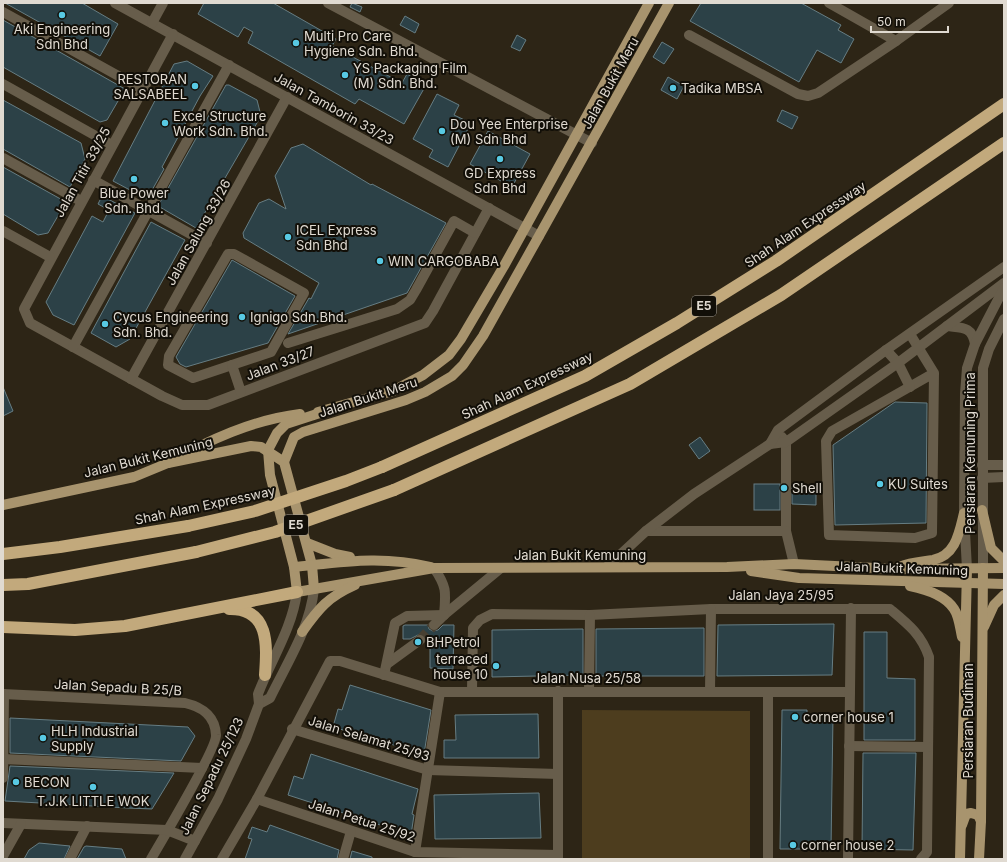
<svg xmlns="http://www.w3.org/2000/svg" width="1007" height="862" viewBox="0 0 1007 862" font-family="Inter,sans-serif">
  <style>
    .green { fill: #4d3d1e }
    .building { fill: #2c4147; stroke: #667d83 }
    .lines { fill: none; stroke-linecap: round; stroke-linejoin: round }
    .minor-tunnel { stroke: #484032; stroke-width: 10; stroke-dasharray: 10 5; stroke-linecap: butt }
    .minor { stroke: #675d4b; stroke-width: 10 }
    .major { stroke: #a8946e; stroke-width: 10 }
    .highway { stroke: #c2a97c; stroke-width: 12 }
    .highway-bridge { stroke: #c2a97c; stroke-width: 12 }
    .poi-dot { fill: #58c9e3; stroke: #120f08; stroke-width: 1.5 }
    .labels { text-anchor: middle; stroke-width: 4; stroke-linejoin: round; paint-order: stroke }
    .shield { fill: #120f08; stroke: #a29d95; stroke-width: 1 }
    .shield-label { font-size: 12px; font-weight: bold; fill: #e0dad1 }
    .poi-label { font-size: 13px; fill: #e0dad1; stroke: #120f08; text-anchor: start }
    .street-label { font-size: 13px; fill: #e0dad1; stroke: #120f08 }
  </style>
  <rect width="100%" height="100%" fill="#2d2516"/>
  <polygon class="green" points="582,710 750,711 750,859 582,859"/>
  <g class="building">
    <polygon points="5,3 82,3 118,24 100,56"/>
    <polygon points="204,3 273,3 336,39 332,46 402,83 407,74 426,85 404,124 359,99 355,104 248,43 253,32 244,27 238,37 198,14"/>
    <polygon points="352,3 362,7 360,12 350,7"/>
    <polygon points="701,3 801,3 841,25 838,30 854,39 841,63 817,50 799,82 690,21"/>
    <polygon points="405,16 419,24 415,33 400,25"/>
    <polygon points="3,20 125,89 107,120 100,122 3,67"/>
    <polygon points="517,35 526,40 520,51 511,47"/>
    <polygon points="662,42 674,49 664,64 653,57"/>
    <polygon points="187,61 213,76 200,96 162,167 164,169 147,199 113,181 174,64"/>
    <polygon points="668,77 684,86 677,99 661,90"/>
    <polygon points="226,85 229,85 257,100 261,116 196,228 158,206"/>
    <polygon points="437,94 459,105 454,115 471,123 448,167 429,157 433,150 413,139"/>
    <polygon points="3,100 81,143 85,159 70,187 3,149"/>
    <polygon points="782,110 798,117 792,129 777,121"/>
    <polygon points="488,131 530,154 512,187 470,164"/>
    <polygon points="303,144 371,185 372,184 446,223 407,293 288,334 309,298 311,299 319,283 244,238 243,233 259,203 269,199 286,209 275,176 291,148"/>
    <polygon points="3,167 66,202 48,233 38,235 3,214"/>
    <polygon points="102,196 135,213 74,325 53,315 46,302 92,216 103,222 109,210 98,204"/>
    <polygon points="151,222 185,240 130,339 116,347 91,333"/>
    <polygon points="232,260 295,296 268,343 186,367 180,364 176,357"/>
    <polygon points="3,387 13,411 3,416"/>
    <polygon points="895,402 927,403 926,523 835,525 833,445"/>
    <polygon points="700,437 710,451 699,459 689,445"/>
    <rect x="754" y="484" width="26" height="26"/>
    <polygon points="792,486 816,487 816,505 792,504"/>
    <polygon points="834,624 832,675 717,676 718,625"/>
    <polygon points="405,625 428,625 429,629 433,631 438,630 443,625 454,625 453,669 430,668 430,640 426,640 425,636 420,634 410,639 403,639 403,626"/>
    <polygon points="704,628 704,676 596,676 596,629"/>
    <polygon points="583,629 583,675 492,677 492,630"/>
    <polygon points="864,632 887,632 887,678 915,679 915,740 864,740"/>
    <polygon points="350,685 431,710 424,754 333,727 338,709 342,710"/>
    <polygon points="782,710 807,710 807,715 833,715 831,849 780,849"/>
    <polygon points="538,714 539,758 444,758 444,740 456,740 455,715"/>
    <polygon points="10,718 188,727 195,736 181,761 10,753"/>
    <polygon points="863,753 916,753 913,850 862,849"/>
    <polygon points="311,754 418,789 412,814 414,815 411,835 288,795 294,776 303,779"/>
    <polygon points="10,766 174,773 152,809 128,808 5,801"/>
    <polygon points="539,793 541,838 435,839 434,795"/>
    <polygon points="270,825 339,850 337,859 245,859 252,839 248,838 252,827 267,832"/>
    <polygon points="39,843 70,846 64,859 24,859 29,850"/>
    <polygon points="86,846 122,849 126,859 77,859 84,847"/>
    <polygon points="352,851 372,857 372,859 350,859"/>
  </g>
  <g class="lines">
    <polyline class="minor-tunnel" points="420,640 434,625"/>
    <g class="minor">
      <polyline points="115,3 539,236"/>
      <polyline points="328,3 592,143"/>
      <polyline points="829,3 896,41"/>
      <polyline points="3,12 142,89"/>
      <polyline points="152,23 163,3"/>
      <polyline points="173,34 24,309 30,323 162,396 182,405 208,405 425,323 433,311 489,208"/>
      <polyline points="689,35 798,94 808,96 818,93 896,41 949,3"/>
      <polyline points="3,84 112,145"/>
      <polyline points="3,158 81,201"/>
      <polyline points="93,180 207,243"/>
      <polyline points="3,231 50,257"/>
      <polygon points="228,254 234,254 304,293 271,352 193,378 168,365 169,356"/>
      <path d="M947 326C962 328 972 326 975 344"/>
      <polyline points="910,334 934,373 932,533 915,538 829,535 826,441 832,431 934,373"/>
      <polyline points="288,343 397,309 410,300 416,290 454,221 475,233"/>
      <polyline points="73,347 229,65"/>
      <polyline points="886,350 898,363 910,387"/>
      <polyline points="232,365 241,392"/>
      <polyline points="131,379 287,97"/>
      <polyline points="782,437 786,442 786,531"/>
      <polyline points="770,444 786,442 898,363 1004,283"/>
      <polyline points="982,465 1004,465"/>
      <polyline points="982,478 1004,477"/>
      <polyline points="646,531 786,531 794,564"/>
      <polyline points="607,567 646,531 694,494 770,444 778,430 886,350 1004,267"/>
      <path d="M434 568C447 587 446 592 444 615"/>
      <polyline points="983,568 983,368 989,349 1004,319"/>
      <polyline points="967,569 964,513 965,394 967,368 975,344 1004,288"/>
      <polyline points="434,625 444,615 501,568"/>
      <polyline points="387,664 420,640"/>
      <polyline points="384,675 395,623 407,616 444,615"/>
      <path d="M472 691 473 628 480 620 492 614 590 615 711 609H890C908 624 921 634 929 657L927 852 921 859"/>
      <polyline points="589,691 590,615"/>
      <polyline points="710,692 711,609"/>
      <polyline points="768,692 768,859"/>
      <path d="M3 694 185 703C202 707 215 715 216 735 217 747 161 842 151 859"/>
      <path d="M259 704 270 698C287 663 310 628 314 589"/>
      <polyline points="292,729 428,770 558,774"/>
      <polyline points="849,746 928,747"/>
      <polyline points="3,759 202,768"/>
      <polyline points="3,778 4,694"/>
      <polyline points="257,799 415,852 558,855"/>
      <polyline points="3,823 167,830 195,841"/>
      <polyline points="415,852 440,692"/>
      <polyline points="3,856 21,824"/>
      <polyline points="70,859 87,826"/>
      <path d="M185 859 218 799 246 739 259 704 258 694C271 660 292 629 297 592"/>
      <polyline points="222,859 257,799 330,661 340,661 440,692 850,692"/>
      <polyline points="343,859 351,831"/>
      <polyline points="558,859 558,691"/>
      <polyline points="848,859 851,608"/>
    </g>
    <g class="major">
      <polyline points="318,412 393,391 423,375 449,355 461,339 504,266 649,3"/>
      <polyline points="323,412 286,424 277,433 268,450 270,475 294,567 297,592 434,568 727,567 794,564 896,569 1004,568"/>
      <polyline points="284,462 294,437 303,432 406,400 425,392 452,376 463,365 483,336 539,236 669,3"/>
      <path d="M168 463C209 440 252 420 300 414"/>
      <polyline points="3,505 134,477 168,463 251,446 261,447 284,462 312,565 314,589"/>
      <polyline points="982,510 991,548 1004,561"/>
      <polyline points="307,543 335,554 350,557"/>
      <path d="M294 567C343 562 381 555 431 567"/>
      <path d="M899 567C911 562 920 562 933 560 956 555 959 533 964 513"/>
      <polyline points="751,571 799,578 1004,584"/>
      <path d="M910 586C925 589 945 595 954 609 959 616 960 628 962 637"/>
      <polyline points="984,627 994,605 1004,595"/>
      <path d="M302 632C319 608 328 597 355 585"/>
      <polyline points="962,825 966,814 971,813 978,815 981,821"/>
      <polyline points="960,859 967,569"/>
      <polyline points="979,859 981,821 983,568"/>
    </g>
    <g class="highway">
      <polyline points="382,467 585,376 677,323 776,261 1004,104"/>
      <polyline points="394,490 630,384 781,295 1004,143"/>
      <polyline points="3,554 60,547 188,526"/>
      <polyline points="3,585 28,584 196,552"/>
      <path d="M229 609C270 608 267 646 265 675"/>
      <polyline points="3,627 75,630 125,626 297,592"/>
    </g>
    <g class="highway-bridge">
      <polyline points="188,526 255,511 346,481 382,467"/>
      <polyline points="196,552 275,532 394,490"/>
    </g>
  </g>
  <g class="poi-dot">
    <circle cx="62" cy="15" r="4"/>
    <circle cx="296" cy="43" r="4"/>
    <circle cx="345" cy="75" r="4"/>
    <circle cx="195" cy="86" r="4"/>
    <circle cx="673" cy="88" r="4"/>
    <circle cx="165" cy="123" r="4"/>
    <circle cx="442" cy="131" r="4"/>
    <circle cx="500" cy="159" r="4"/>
    <circle cx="134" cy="179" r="4"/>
    <circle cx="288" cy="237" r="4"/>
    <circle cx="380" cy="261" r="4"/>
    <circle cx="242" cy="317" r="4"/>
    <circle cx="105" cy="324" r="4"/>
    <circle cx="880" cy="484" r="4"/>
    <circle cx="784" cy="488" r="4"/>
    <circle cx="418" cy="642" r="4"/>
    <circle cx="496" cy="666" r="4"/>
    <circle cx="795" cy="717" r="4"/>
    <circle cx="43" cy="738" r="4"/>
    <circle cx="16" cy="782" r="4"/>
    <circle cx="93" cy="787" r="4"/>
    <circle cx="793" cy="845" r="4"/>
  </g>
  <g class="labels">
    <g class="shield">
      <rect x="692" y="296" width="24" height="20" rx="3"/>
      <rect x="284" y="515" width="24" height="20" rx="3"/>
    </g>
    <g class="shield-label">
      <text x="704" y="310">E5</text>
      <text x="296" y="529">E5</text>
    </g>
    <g class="poi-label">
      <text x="62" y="34" text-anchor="middle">Aki Engineering<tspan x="62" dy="15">Sdn Bhd</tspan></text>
      <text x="304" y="41">Multi Pro Care<tspan x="304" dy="15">Hygiene Sdn. Bhd.</tspan></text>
      <text x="353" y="73">YS Packaging Film<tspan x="353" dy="15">(M) Sdn. Bhd.</tspan></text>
      <text x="187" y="84" text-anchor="end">RESTORAN<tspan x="187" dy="15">SALSABEEL</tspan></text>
      <text x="681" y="93">Tadika MBSA</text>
      <text x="173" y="121">Excel Structure<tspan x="173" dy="15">Work Sdn. Bhd.</tspan></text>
      <text x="450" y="129">Dou Yee Enterprise<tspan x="450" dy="15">(M) Sdn Bhd</tspan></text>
      <text x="500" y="178" text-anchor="middle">GD Express<tspan x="500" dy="15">Sdn Bhd</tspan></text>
      <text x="134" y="198" text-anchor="middle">Blue Power<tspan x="134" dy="15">Sdn. Bhd.</tspan></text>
      <text x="296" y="235">ICEL Express<tspan x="296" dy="15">Sdn Bhd</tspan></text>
      <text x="388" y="266">WIN CARGOBABA</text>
      <text x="113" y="322">Cycus Engineering<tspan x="113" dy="15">Sdn. Bhd.</tspan></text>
      <text x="250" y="322">Ignigo Sdn.Bhd.</text>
      <text x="888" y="489">KU Suites</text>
      <text x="792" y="493">Shell</text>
      <text x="426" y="647">BHPetrol</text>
      <text x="488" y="664" text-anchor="end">terraced<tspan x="488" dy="15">house 10</tspan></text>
      <text x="803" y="722">corner house 1</text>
      <text x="51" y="736">HLH Industrial<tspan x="51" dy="15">Supply</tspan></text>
      <text x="24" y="787">BECON</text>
      <text x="93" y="806" text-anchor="middle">T.J.K LITTLE WOK</text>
      <text x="801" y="850">corner house 2</text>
    </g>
    <g class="street-label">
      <text transform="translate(610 83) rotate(-61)" y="5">Jalan Bukit Meru</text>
      <text transform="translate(334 108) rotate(29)" y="5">Jalan Tamborin 33/23</text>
      <text transform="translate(82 172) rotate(-61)" y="5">Jalan Titir 33/25</text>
      <text transform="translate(805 224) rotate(-34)" y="5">Shah Alam Expressway</text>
      <text transform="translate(198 232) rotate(-61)" y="5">Jalan Salung 33/26</text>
      <text transform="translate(280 363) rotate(-21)" y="5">Jalan 33/27</text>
      <text transform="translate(527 385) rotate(-25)" y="5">Shah Alam Expressway</text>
      <text transform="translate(368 397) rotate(-18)" y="5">Jalan Bukit Meru</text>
      <text transform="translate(970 453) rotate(-90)" y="5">Persiaran Kemuning Prima</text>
      <text transform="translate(148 457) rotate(-14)" y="5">Jalan Bukit Kemuning</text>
      <text transform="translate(205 505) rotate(-12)" y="5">Shah Alam Expressway</text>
      <text x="580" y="560">Jalan Bukit Kemuning</text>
      <text transform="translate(902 568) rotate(2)" y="5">Jalan Bukit Kemuning</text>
      <text x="781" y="600">Jalan Jaya 25/95</text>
      <text x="587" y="683">Jalan Nusa 25/58</text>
      <text transform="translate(118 687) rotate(3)" y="5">Jalan Sepadu B 25/B</text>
      <text transform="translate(968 721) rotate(-90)" y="5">Persiaran Budiman</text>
      <text transform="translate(369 738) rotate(17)" y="5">Jalan Selamat 25/93</text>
      <text transform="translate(211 776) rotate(-64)" y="5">Jalan Sepadu 25/123</text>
      <text transform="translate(362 820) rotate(18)" y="5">Jalan Petua 25/92</text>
    </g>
  </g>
  <rect width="1007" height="862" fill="none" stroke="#e0dad1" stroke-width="8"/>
  <path d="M871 26v6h77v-6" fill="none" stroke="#e0dad1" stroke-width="2"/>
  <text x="877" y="26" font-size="12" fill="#e0dad1" stroke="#120f08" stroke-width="3" paint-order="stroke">50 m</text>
</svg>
